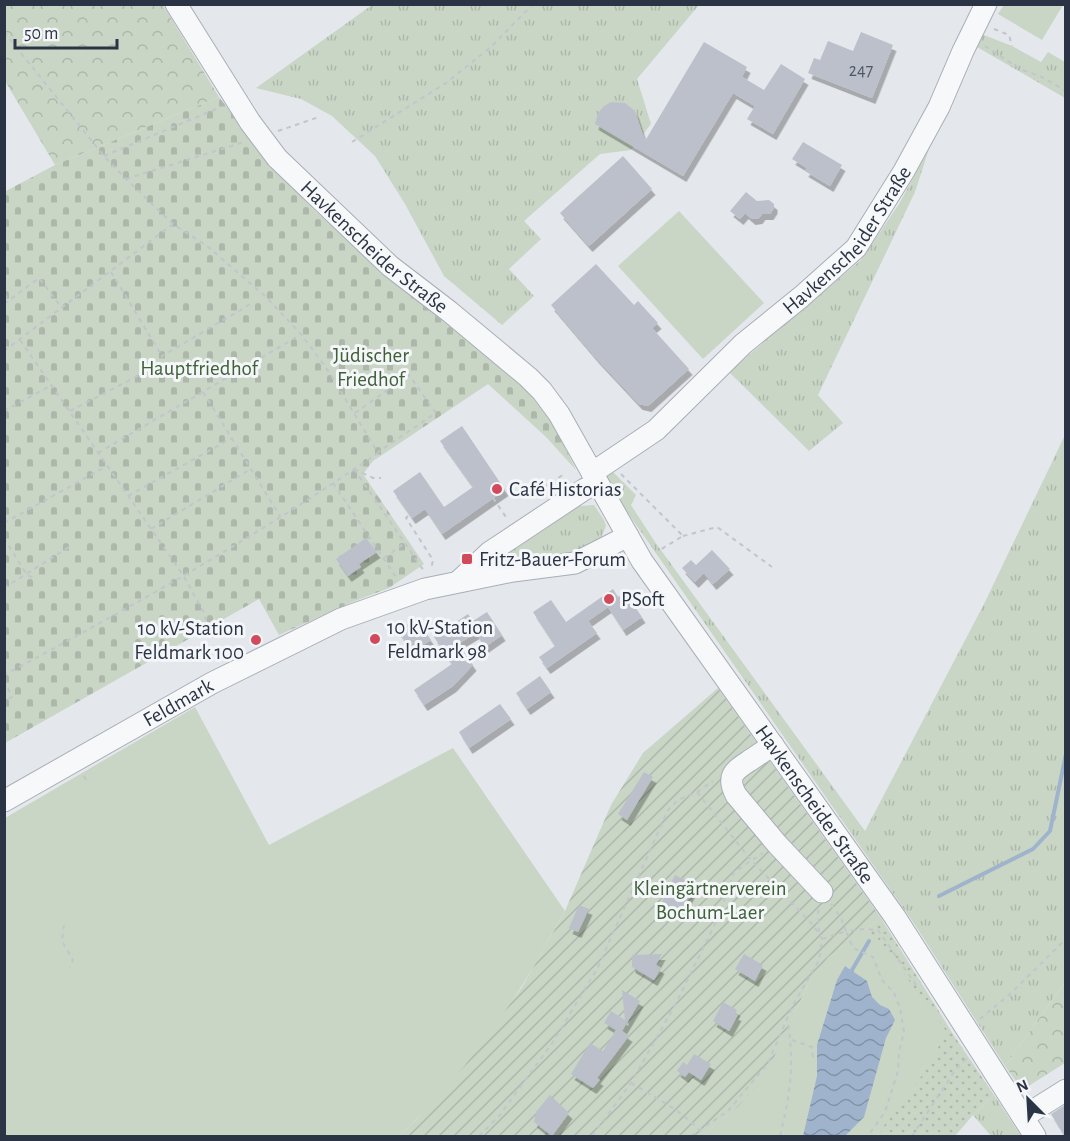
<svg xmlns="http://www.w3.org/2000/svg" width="1070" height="1141" viewBox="0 0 1070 1141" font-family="'Alegreya Sans',sans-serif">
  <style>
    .grass { fill: url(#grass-tufts) }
    .forest { fill: url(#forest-crowns) }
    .cemetery { fill: url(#cemetery-stones) }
    .park { fill: url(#park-dots) }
    .garden { fill: url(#garden-furrows) }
    .pitch { fill: #c9d6c5 }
    .water { fill: url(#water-waves) }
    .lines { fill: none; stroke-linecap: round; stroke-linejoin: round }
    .stream { stroke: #9fb4cc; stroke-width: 4 }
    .building { fill: #bbc0ca; filter: url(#shadow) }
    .minor-casing { stroke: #a9aeb7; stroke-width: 23 }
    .path { stroke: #c2c5cb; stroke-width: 2; stroke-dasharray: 4.5 4.5; stroke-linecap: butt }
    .minor { stroke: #f7f8fa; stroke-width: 21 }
    .minor-bridge-casing { stroke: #a9aeb7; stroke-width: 23; stroke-linecap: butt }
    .minor-bridge { stroke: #f7f8fa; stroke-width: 21 }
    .poi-dot { fill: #d1495b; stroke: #f4f6f9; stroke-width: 2 }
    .labels { text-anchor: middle; stroke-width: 6; stroke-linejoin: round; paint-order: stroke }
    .number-label { font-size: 18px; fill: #4f5766 }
    .street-label { font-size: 21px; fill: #2b3445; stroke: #f4f6f9 }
    .park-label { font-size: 21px; fill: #3f6138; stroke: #f4f6f9 }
    .poi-label { font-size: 21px; fill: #2b3445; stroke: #f4f6f9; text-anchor: start }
  </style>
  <defs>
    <pattern id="grass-tufts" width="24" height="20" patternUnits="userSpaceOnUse" patternTransform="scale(1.5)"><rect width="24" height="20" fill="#c9d6c5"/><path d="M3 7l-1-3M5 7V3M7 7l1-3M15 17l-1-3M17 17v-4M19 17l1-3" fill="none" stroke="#adb8ab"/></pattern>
    <pattern id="forest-crowns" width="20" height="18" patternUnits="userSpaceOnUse" patternTransform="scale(1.5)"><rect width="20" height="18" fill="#c9d6c5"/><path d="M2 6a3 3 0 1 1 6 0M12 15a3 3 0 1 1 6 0" fill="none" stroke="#adb8ab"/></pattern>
    <pattern id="cemetery-stones" width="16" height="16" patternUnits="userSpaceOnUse" patternTransform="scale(1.5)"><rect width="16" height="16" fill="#c9d6c5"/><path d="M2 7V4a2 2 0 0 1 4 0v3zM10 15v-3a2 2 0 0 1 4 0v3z" fill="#adb8ab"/></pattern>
    <pattern id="park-dots" width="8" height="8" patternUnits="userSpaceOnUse" patternTransform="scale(1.5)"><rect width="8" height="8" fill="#c9d6c5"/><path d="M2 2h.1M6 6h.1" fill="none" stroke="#adb8ab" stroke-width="1.8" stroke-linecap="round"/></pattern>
    <pattern id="garden-furrows" width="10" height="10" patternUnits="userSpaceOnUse" patternTransform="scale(1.5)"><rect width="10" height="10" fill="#c9d6c5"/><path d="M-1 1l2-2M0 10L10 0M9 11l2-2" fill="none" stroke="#adb8ab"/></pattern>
    <pattern id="water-waves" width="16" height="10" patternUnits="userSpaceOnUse" patternTransform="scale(1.5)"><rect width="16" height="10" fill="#9fb4cc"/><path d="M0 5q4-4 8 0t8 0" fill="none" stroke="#8293a7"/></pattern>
    <filter id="shadow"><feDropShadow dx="3.5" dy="6" stdDeviation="0" flood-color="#0004"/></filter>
  </defs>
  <rect width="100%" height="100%" fill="#e4e7ec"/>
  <g class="grass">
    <polygon points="372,5 699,5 637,79 651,124 631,150 600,154 524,221 541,239 509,269 534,296 502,325 444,276 405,204 375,156 332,116 301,99 256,88"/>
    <polygon points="979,33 1012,46 1041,62 1048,52 1065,62 1065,98 977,47"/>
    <polygon points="929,149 915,192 818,395 843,423 809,451 729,372 861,260 899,204"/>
    <polygon points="1065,435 1065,982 1005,1066 915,925 623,506 604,475 611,470 636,495 631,505 655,542 865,831 984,604"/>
    <polygon points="578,502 581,506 594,505 604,520 606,526 601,538 604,541 570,556 506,564 504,557 506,553"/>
    <polygon points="994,1095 1021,1136 991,1136 973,1115"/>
  </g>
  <g class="forest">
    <polygon points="5,5 163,5 219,97 55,165 5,81"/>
    <polygon points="1065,982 1065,1063 1022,1090 1005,1066"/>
  </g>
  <polygon class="cemetery" points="219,97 274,168 314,210 401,288 520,382 554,425 576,470 546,437 488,384 373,461 363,474 424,564 389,588 355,601 279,635 259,599 5,743 4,192 55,165"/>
  <polygon class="park" points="881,918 953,1034 994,1095 973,1115 955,1136 707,1136 705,1134 739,1106 829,957"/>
  <polygon class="garden" points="718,688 881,918 829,957 808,985 769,1068 739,1106 705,1134 707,1136 399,1136 416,1120 464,1066 522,987 565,911 611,805 643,753"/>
  <g class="pitch">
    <polygon points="1004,5 1004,4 1063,5 1042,40 998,14"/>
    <polygon points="679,211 764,303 703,359 618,266"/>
    <path d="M195 707 269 845 453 748 565 911C550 936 537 963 521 987 487 1040 446 1093 399 1136H5V818Z"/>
    <path d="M863 931 876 936 949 1035 942 1038C929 1074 898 1104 877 1136H707L705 1134 739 1106 769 1068 808 985 828 957Z"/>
  </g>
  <polygon class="water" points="845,966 867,981 872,997 880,1005 889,1009 895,1020 886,1038 864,1117 845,1136 803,1136 817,1076 817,1045 837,980"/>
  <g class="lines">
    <g class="stream">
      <polyline points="939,896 1033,849 1050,831 1066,754"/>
      <polyline points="852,975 852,970 869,941"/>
    </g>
  </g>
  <g class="building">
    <polygon points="861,32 893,45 872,98 808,73 814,58 820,60 828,41 853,51"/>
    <polygon points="704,42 747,67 742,77 764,90 781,64 805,79 773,134 747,119 755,106 733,93 683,176 595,124 598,113 604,106 611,102 625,103 635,111 645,141"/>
    <polygon points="803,142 842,165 830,186 805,171 807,168 792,159"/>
    <polygon points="623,156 652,189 589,246 560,213"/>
    <polygon points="746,192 757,201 769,200 774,204 774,208 770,214 762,214 759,218 752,219 745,213 740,219 730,211"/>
    <polygon points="596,264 634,305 638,301 658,323 652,328 689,369 648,406 639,404 596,358 551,305"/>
    <polygon points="462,426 505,490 442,534 425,509 412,518 393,491 420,472 444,507 473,487 440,441"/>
    <polygon points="366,538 377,552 359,564 361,567 348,576 336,559"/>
    <polygon points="712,550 730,569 713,584 704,573 695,582 682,568 691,560 696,565"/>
    <polygon points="613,589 618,597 625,593 642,617 623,630 608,607 588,621 597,633 547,668 539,657 555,646 533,612 551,600 566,622"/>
    <polygon points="487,612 502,635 485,647 476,633 458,644 473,665 453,686 424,705 414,690 452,664 434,637 468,614 473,621"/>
    <polygon points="416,618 431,640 412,652 398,631"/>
    <polygon points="540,676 551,692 527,709 516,693"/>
    <polygon points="500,704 511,719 469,748 459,732"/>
    <polygon points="644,772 653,777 627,820 618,814"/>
    <polygon points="675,875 695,885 680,914 661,904"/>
    <polygon points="579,905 589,909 578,932 569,928"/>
    <polygon points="662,954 656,965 661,968 654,980 632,967 632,955"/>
    <polygon points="744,954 763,965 755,981 735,969"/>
    <polygon points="622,990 640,1001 622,1031 629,1036 597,1078 600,1080 593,1088 571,1074 590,1043 603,1051 616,1030 604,1023 611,1011 625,1020"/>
    <polygon points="723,1002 737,1010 735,1014 738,1015 729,1031 713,1021"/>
    <polygon points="694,1054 711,1064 701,1080 689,1072 685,1077 677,1071 683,1062 687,1065"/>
    <polygon points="550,1095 569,1113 552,1136 534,1122 536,1112"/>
    <polygon points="1065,1105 1065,1137 1051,1114"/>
  </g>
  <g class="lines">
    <g class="minor-casing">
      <g id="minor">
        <polyline points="176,4 250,122"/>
        <path id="s1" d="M277 158 390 266 450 312 528 377 542 391 559 414 642 561 895 917 1035 1136"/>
        <path id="s2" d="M592 473 656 430 743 344 801 297 856 248 904 171 939 107 963 51 986 4"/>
        <polyline points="459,581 490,552 585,489 598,484"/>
        <path d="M773 745C765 750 757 756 749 761 734 771 726 776 736 795L777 844 822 892"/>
        <path id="s3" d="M4 801 212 683 341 619 425 589 513 571 575 563 628 536"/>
        <polyline points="1023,1117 1066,1090"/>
      </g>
    </g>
    <g class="path">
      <polyline points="994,29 1009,35 1012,46"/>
      <path d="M4 32 104 156 126 179 173 224 207 246 265 296 301 334 329 372 378 453C259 535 132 607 4 675"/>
      <polyline points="985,46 1020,69 1042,77 1066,91"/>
      <polyline points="278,131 319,117"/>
      <polyline points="352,142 446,83 491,47 533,4"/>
      <polyline points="104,156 221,107"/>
      <polyline points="126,179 244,142"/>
      <polyline points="111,272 162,356"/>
      <polyline points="4,294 9,300"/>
      <polyline points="4,304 39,278 62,308"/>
      <polyline points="20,340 183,575 203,611 209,629 214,639"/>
      <polyline points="4,351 173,224"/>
      <polyline points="203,392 280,516"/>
      <polyline points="4,411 52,385"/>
      <polyline points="70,411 159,365 162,356 254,302"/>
      <polyline points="355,413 409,375 436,413 378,452"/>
      <polyline points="98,453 300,335"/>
      <polyline points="354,469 424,571"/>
      <polyline points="354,469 373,478 381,478"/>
      <polyline points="621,474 683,536 658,551"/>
      <polyline points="333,483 398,580"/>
      <polyline points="128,496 232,438"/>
      <polyline points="528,497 566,473"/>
      <polyline points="493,498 508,520"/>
      <polyline points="408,516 406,518 433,560 431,569"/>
      <polyline points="4,523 107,466"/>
      <polyline points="151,529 249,470"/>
      <polyline points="683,536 717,527 772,567"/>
      <polyline points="4,538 27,575 33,578"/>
      <polyline points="384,558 405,543"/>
      <polyline points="4,588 69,547"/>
      <polyline points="4,680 12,697 4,701"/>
      <polyline points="84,776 87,782"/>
      <polyline points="831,904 841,918 846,931 864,929 878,930 918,988"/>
      <polyline points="64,925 62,941 73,960 70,967"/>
      <polyline points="819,932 818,912 820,908"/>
      <polyline points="822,939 846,931 853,948 873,957 882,980 894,993 900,1008 904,1032 899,1052 898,1071 885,1112 868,1136"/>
      <polyline points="980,1019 1009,995 1066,939"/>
      <polyline points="792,1040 812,1047 813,1059"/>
      <path d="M631 1083C651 1095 693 1117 703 1136"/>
      <polyline points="479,1136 500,1115 553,1042 597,969 668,810 678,800 697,792 713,781"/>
      <polyline points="592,1136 631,1083 675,1005 718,918 734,872 763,853"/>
      <polyline points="691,1136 728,1111 768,1063 793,1005 819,960 822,939 813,925 751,860 697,792"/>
      <path d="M780 1136C791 1091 794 1067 788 1021"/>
      <polyline points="912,1136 956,1069 966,1059"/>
    </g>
    <use href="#minor" class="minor"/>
    <g class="minor-bridge-casing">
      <polyline id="minor-bridge" points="250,122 277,158"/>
    </g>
    <use href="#minor-bridge" class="minor-bridge"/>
  </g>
  <g class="poi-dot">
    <circle cx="497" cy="489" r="6"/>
    <rect x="461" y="553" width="12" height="12" rx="3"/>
    <circle cx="609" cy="599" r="6"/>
    <circle cx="375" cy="639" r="6"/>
    <circle cx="256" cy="640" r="6"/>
  </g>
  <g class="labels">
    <g class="number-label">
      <text x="861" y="76">247</text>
    </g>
    <g class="street-label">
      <text dy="7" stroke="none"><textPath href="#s2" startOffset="348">Havkenscheider Straße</textPath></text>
      <text dy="7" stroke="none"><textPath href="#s1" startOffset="132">Havkenscheider Straße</textPath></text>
      <text dy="7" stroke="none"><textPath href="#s3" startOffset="200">Feldmark</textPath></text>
      <text dy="7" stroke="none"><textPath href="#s1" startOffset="849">Havkenscheider Straße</textPath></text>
    </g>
    <g class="park-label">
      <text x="371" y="362">Jüdischer<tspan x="371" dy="24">Friedhof</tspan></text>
      <text x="199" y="375">Hauptfriedhof</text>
      <text x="710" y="895">Kleingärtnerverein<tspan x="710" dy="24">Bochum-Laer</tspan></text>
    </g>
    <g class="poi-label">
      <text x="509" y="496">Café Historias</text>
      <text x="479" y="566">Fritz-Bauer-Forum</text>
      <text x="621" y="606">PSoft</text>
      <text x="387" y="634">10 kV-Station<tspan x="387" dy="24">Feldmark 98</tspan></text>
      <text x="244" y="635" text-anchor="end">10 kV-Station<tspan x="244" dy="24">Feldmark 100</tspan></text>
    </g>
  </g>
  <rect width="1070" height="1141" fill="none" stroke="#2b3445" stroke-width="12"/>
  <g transform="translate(1028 1099) rotate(336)" stroke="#f4f6f9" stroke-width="4.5" paint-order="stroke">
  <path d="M0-4.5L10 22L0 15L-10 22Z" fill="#2b3445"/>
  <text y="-9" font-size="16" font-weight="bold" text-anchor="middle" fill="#2b3445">N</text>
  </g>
  <path d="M15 39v9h102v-9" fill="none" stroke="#2b3445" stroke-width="3"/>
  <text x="24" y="39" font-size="18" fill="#2b3445" stroke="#f4f6f9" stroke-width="4.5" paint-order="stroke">50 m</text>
</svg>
